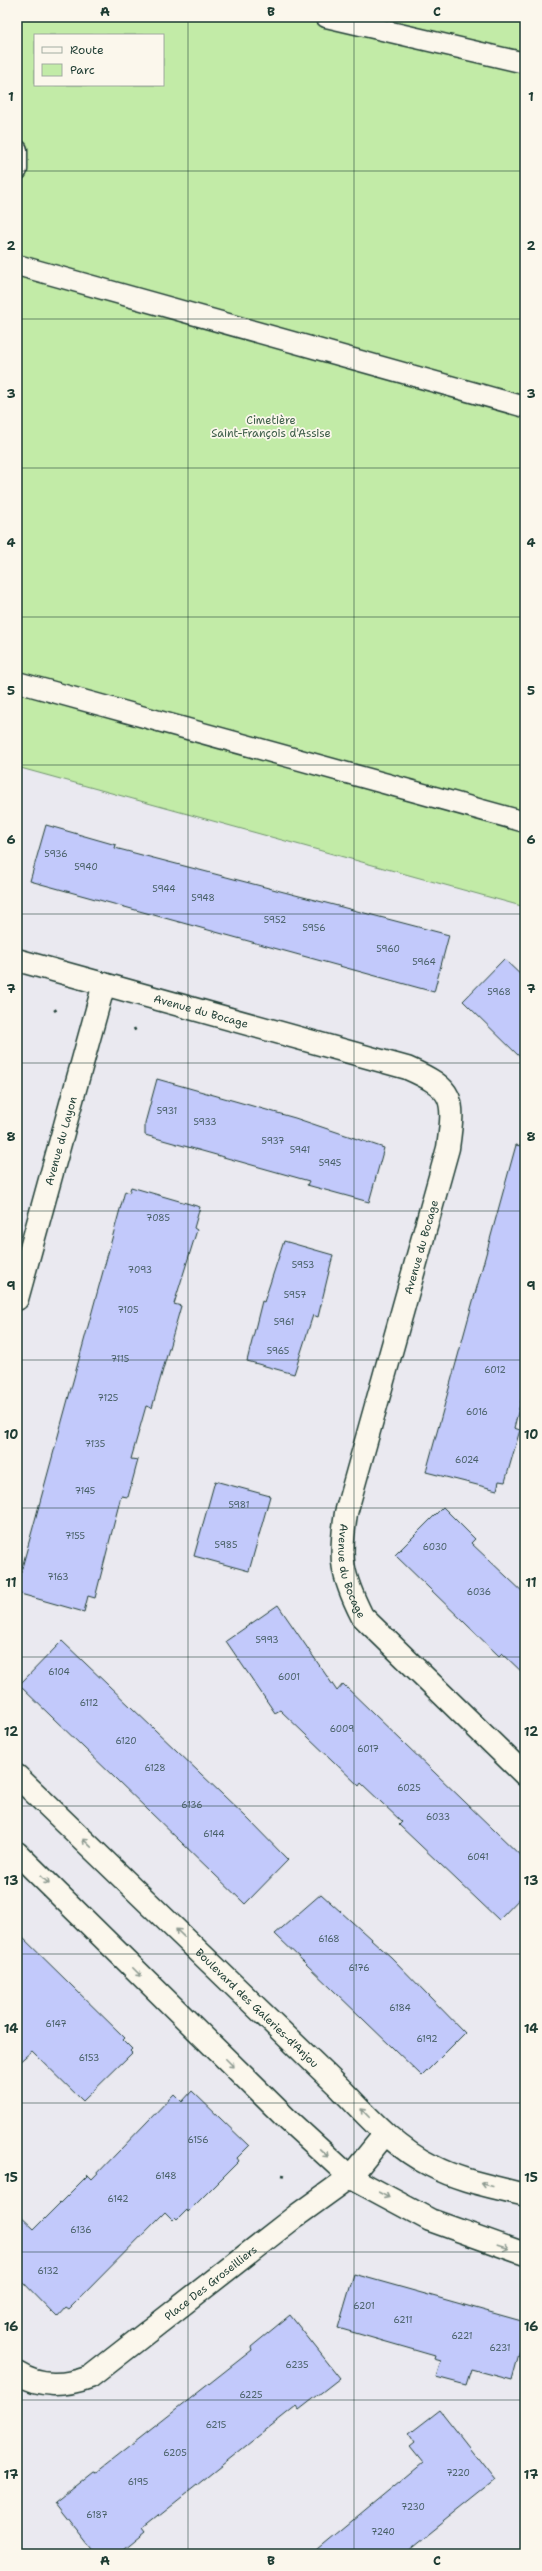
<svg xmlns="http://www.w3.org/2000/svg" width="542" height="2571" viewBox="0 0 542 2571" font-family="'Shantell Sans',sans-serif">
  <style>
    .green { fill: #c2eba7; stroke: #70946e; fill-rule: evenodd }
    .building { fill: #c2c9fb; stroke: #1f3d34 }
    .lines { fill: none; stroke-linecap: round; stroke-linejoin: round }
    .lane-casing { stroke: #1f3d34; stroke-width: 23 }
    .street-casing { stroke: #1f3d34; stroke-width: 25 }
    .secondary-casing { stroke: #1f3d34; stroke-width: 25 }
    .path { stroke: #1f3d34; stroke-width: 2.5; stroke-dasharray: 3 3; stroke-linecap: butt }
    .lane { stroke: #fbf7ec; stroke-width: 20 }
    .street { stroke: #fbf7ec; stroke-width: 22 }
    .secondary { stroke: #fbf7ec; stroke-width: 22 }
    .oneway { stroke: #8d9a90 }
    .grid { fill: none; stroke: #1f3d34; stroke-width: 1; stroke-opacity: 0.55 }
    .labels { text-anchor: middle; stroke-width: 3.5; stroke-linejoin: round; paint-order: stroke }
    .number-label { font-size: 9px; fill: #486066 }
    .park-label { font-size: 11px; fill: #40604b; stroke: #fbf7ec }
    .street-label { font-size: 11px; fill: #1f3d34; stroke: #fbf7ec }
    .neatline { fill: none; stroke: #1f3d34; stroke-width: 1.5 }
    .grid-label { font-size: 13px; text-anchor: middle; font-weight: bold; fill: #1f3d34 }
  </style>
  <rect width="100%" height="100%" fill="#eae9f0"/>
  <filter id="ink" filterUnits="userSpaceOnUse"><feTurbulence type="fractalNoise" baseFrequency=".025" numOctaves="2"/><feDisplacementMap in="SourceGraphic" scale="8" xChannelSelector="R" yChannelSelector="G"/><feConvolveMatrix kernelMatrix="1 2 1 2 8 2 1 2 1" color-interpolation-filters="sRGB"/></filter>
  <g filter="url(#ink)">
    <path class="green" d="M17 17H525V907L17 767ZM35 35H163V85H35Z"/>
    <g class="building">
      <polygon points="46,825 116,845 115,848 449,935 434,992 30,881"/>
      <polygon points="504,959 525,979 525,1062 463,1001"/>
      <polygon points="157,1079 295,1118 384,1148 369,1202 307,1185 309,1181 145,1135 145,1123"/>
      <polygon points="516,1145 525,1147 525,1385 514,1428 520,1430 505,1482 499,1481 497,1490 426,1472"/>
      <polygon points="131,1187 200,1207 194,1228 197,1230 174,1304 181,1306 152,1408 146,1406 131,1459 138,1460 128,1497 121,1496 95,1598 88,1596 84,1612 17,1593 17,1586 125,1191 129,1193"/>
      <polygon points="284,1241 333,1255 318,1317 313,1315 294,1374 247,1361 262,1301 264,1302"/>
      <polygon points="215,1481 270,1496 249,1571 194,1556"/>
      <polygon points="443,1507 475,1539 471,1543 525,1594 525,1675 502,1653 499,1656 395,1555"/>
      <polygon points="278,1605 337,1691 343,1684 525,1860 525,1893 499,1920 399,1825 402,1822 361,1783 359,1786 280,1710 275,1713 226,1641"/>
      <polygon points="62,1641 246,1817 288,1860 245,1904 19,1685"/>
      <polygon points="321,1894 391,1957 465,2033 422,2076 275,1934"/>
      <polygon points="17,1932 125,2038 123,2040 132,2049 130,2051 132,2053 83,2101 32,2051 17,2064"/>
      <polygon points="192,2091 249,2146 237,2158 239,2161 188,2212 187,2210 177,2220 175,2218 173,2220 165,2212 69,2309 66,2307 57,2317 17,2276 17,2213 34,2229 88,2175 92,2179 174,2094 182,2102"/>
      <polygon points="354,2274 525,2322 525,2331 512,2380 471,2369 466,2385 436,2377 441,2361 434,2359 435,2356 338,2328"/>
      <polygon points="290,2315 340,2378 299,2410 296,2406 143,2528 146,2532 119,2554 96,2554 55,2502 94,2471 97,2472 252,2350 251,2347"/>
      <polygon points="440,2410 495,2480 403,2554 313,2554 423,2463 410,2447 415,2443 409,2434"/>
    </g>
    <g class="lines">
      <g class="lane-casing">
        <g id="lane">
          <polyline points="326,17 525,63"/>
          <polyline points="17,150 17,170"/>
          <polyline points="17,265 525,407"/>
          <polyline points="17,682 525,822"/>
        </g>
      </g>
      <g class="street-casing">
        <g id="street">
          <path id="s1" d="M17 960 407 1068C455 1089 455 1098 448 1148L346 1513C339 1559 341 1574 362 1616L525 1775"/>
          <path id="s2" d="M17 1299 104 984"/>
          <path id="s3" d="M17 2373C41 2388 65 2386 90 2377L296 2216 350 2177 385 2134"/>
        </g>
      </g>
      <g class="secondary-casing">
        <g id="secondary">
          <path id="s4" d="M17 1776 339 2087C367 2116 395 2148 432 2166 460 2181 495 2187 525 2195"/>
          <polyline points="17,1853 289,2121 350,2177 430,2220 525,2254"/>
        </g>
      </g>
      <g class="path">
        <polyline points="54,1011 57,1009"/>
        <polyline points="134,1028 136,1032"/>
        <polyline points="282,2175 287,2176"/>
      </g>
      <use href="#lane" class="lane"/>
      <use href="#street" class="street"/>
      <use href="#secondary" class="secondary"/>
    </g>
    <defs><path id="oneway-shaft" d="M-6 0H5M1.5-3L5.5 0L1.5 3" fill="none" stroke-width="1.6" stroke-linecap="round" stroke-linejoin="round"/></defs>
    <g class="oneway">
      <use href="#oneway-shaft" transform="translate(87 1843) rotate(-136)"/>
      <use href="#oneway-shaft" transform="translate(45 1880) rotate(45)"/>
      <use href="#oneway-shaft" transform="translate(180 1933) rotate(-136)"/>
      <use href="#oneway-shaft" transform="translate(137 1972) rotate(45)"/>
      <use href="#oneway-shaft" transform="translate(230 2063) rotate(45)"/>
      <use href="#oneway-shaft" transform="translate(365 2113) rotate(-134)"/>
      <use href="#oneway-shaft" transform="translate(324 2153) rotate(43)"/>
      <use href="#oneway-shaft" transform="translate(487 2185) rotate(-165)"/>
      <use href="#oneway-shaft" transform="translate(384 2195) rotate(28)"/>
      <use href="#oneway-shaft" transform="translate(503 2247) rotate(18)"/>
    </g>
  </g>
  <path class="grid" d="M188 17V2554M354 17V2554M17 171H525M17 319H525M17 468H525M17 617H525M17 765H525M17 914H525M17 1063H525M17 1211H525M17 1360H525M17 1508H525M17 1657H525M17 1806H525M17 1954H525M17 2103H525M17 2252H525M17 2400H525"/>
  <g class="labels">
    <g class="number-label">
      <text x="56" y="857">5936</text>
      <text x="86" y="870">5940</text>
      <text x="164" y="892">5944</text>
      <text x="203" y="901">5948</text>
      <text x="275" y="923">5952</text>
      <text x="314" y="931">5956</text>
      <text x="388" y="952">5960</text>
      <text x="424" y="965">5964</text>
      <text x="499" y="995">5968</text>
      <text x="167" y="1114">5931</text>
      <text x="205" y="1125">5933</text>
      <text x="273" y="1144">5937</text>
      <text x="300" y="1153">5941</text>
      <text x="330" y="1166">5945</text>
      <text x="158" y="1221">7085</text>
      <text x="303" y="1268">5953</text>
      <text x="140" y="1273">7093</text>
      <text x="295" y="1298">5957</text>
      <text x="128" y="1313">7105</text>
      <text x="284" y="1325">5961</text>
      <text x="278" y="1354">5965</text>
      <text x="120" y="1362">7115</text>
      <text x="495" y="1373">6012</text>
      <text x="108" y="1401">7125</text>
      <text x="477" y="1415">6016</text>
      <text x="95" y="1447">7135</text>
      <text x="467" y="1463">6024</text>
      <text x="85" y="1494">7145</text>
      <text x="239" y="1508">5981</text>
      <text x="75" y="1539">7155</text>
      <text x="226" y="1548">5985</text>
      <text x="435" y="1550">6030</text>
      <text x="58" y="1580">7163</text>
      <text x="479" y="1595">6036</text>
      <text x="267" y="1643">5993</text>
      <text x="59" y="1675">6104</text>
      <text x="289" y="1680">6001</text>
      <text x="89" y="1706">6112</text>
      <text x="342" y="1732">6009</text>
      <text x="126" y="1744">6120</text>
      <text x="368" y="1752">6017</text>
      <text x="155" y="1771">6128</text>
      <text x="409" y="1791">6025</text>
      <text x="192" y="1808">6136</text>
      <text x="438" y="1820">6033</text>
      <text x="214" y="1837">6144</text>
      <text x="478" y="1860">6041</text>
      <text x="329" y="1942">6168</text>
      <text x="359" y="1971">6176</text>
      <text x="400" y="2011">6184</text>
      <text x="56" y="2027">6147</text>
      <text x="427" y="2042">6192</text>
      <text x="89" y="2061">6153</text>
      <text x="198" y="2143">6156</text>
      <text x="166" y="2179">6148</text>
      <text x="118" y="2202">6142</text>
      <text x="81" y="2233">6136</text>
      <text x="48" y="2274">6132</text>
      <text x="364" y="2309">6201</text>
      <text x="403" y="2323">6211</text>
      <text x="462" y="2339">6221</text>
      <text x="500" y="2351">6231</text>
      <text x="297" y="2368">6235</text>
      <text x="251" y="2398">6225</text>
      <text x="216" y="2428">6215</text>
      <text x="175" y="2456">6205</text>
      <text x="458" y="2476">7220</text>
      <text x="138" y="2485">6195</text>
      <text x="413" y="2510">7230</text>
      <text x="97" y="2518">6187</text>
      <text x="383" y="2535">7240</text>
    </g>
    <g class="park-label">
      <text x="271" y="424">Cimetière<tspan x="271" dy="13">Saint-François d'Assise</tspan></text>
    </g>
    <g class="street-label">
      <text dy="4" stroke="none"><textPath href="#s1" startOffset="191">Avenue du Bocage</textPath></text>
      <text dy="4" stroke="none"><textPath href="#s2" startOffset="164">Avenue du Layon</textPath></text>
      <text transform="translate(421 1247) rotate(-74)" y="4">Avenue du Bocage</text>
      <text dy="4" stroke="none"><textPath href="#s1" startOffset="946">Avenue du Bocage</textPath></text>
      <text dy="4" stroke="none"><textPath href="#s4" startOffset="334">Boulevard des Galeries-d'Anjou</textPath></text>
      <text dy="4" stroke="none"><textPath href="#s3" startOffset="229">Place Des Groseilliers</textPath></text>
    </g>
  </g>
  <rect width="542" height="2571" fill="none" stroke="#fbf7ec" stroke-width="44"/>
  <rect x="34" y="34" width="130" height="52" fill="#fbf7ec" stroke="#a3ada2"/>
  <rect x="42" y="47" width="20" height="6" fill="#fbf7ec" stroke="#a3ada2"/>
  <text x="70" y="54" font-size="12" fill="#1f3d34">Route</text>
  <rect x="42" y="64" width="20" height="12" fill="#c2eba7" stroke="#a3ada2"/>
  <text x="70" y="74" font-size="12" fill="#1f3d34">Parc</text>
  <rect x="22" y="22" width="498" height="2527" class="neatline"/>
  <g class="grid-label">
    <text x="105" y="16">A</text>
    <text x="271" y="16">B</text>
    <text x="437" y="16">C</text>
    <text x="11" y="101">1</text>
    <text x="531" y="101">1</text>
    <text x="11" y="250">2</text>
    <text x="531" y="250">2</text>
    <text x="11" y="398">3</text>
    <text x="531" y="398">3</text>
    <text x="11" y="547">4</text>
    <text x="531" y="547">4</text>
    <text x="11" y="695">5</text>
    <text x="531" y="695">5</text>
    <text x="11" y="844">6</text>
    <text x="531" y="844">6</text>
    <text x="11" y="993">7</text>
    <text x="531" y="993">7</text>
    <text x="11" y="1141">8</text>
    <text x="531" y="1141">8</text>
    <text x="11" y="1290">9</text>
    <text x="531" y="1290">9</text>
    <text x="11" y="1439">10</text>
    <text x="531" y="1439">10</text>
    <text x="11" y="1587">11</text>
    <text x="531" y="1587">11</text>
    <text x="11" y="1736">12</text>
    <text x="531" y="1736">12</text>
    <text x="11" y="1885">13</text>
    <text x="531" y="1885">13</text>
    <text x="11" y="2033">14</text>
    <text x="531" y="2033">14</text>
    <text x="11" y="2182">15</text>
    <text x="531" y="2182">15</text>
    <text x="11" y="2331">16</text>
    <text x="531" y="2331">16</text>
    <text x="11" y="2479">17</text>
    <text x="531" y="2479">17</text>
    <text x="105" y="2565">A</text>
    <text x="271" y="2565">B</text>
    <text x="437" y="2565">C</text>
  </g>
</svg>
